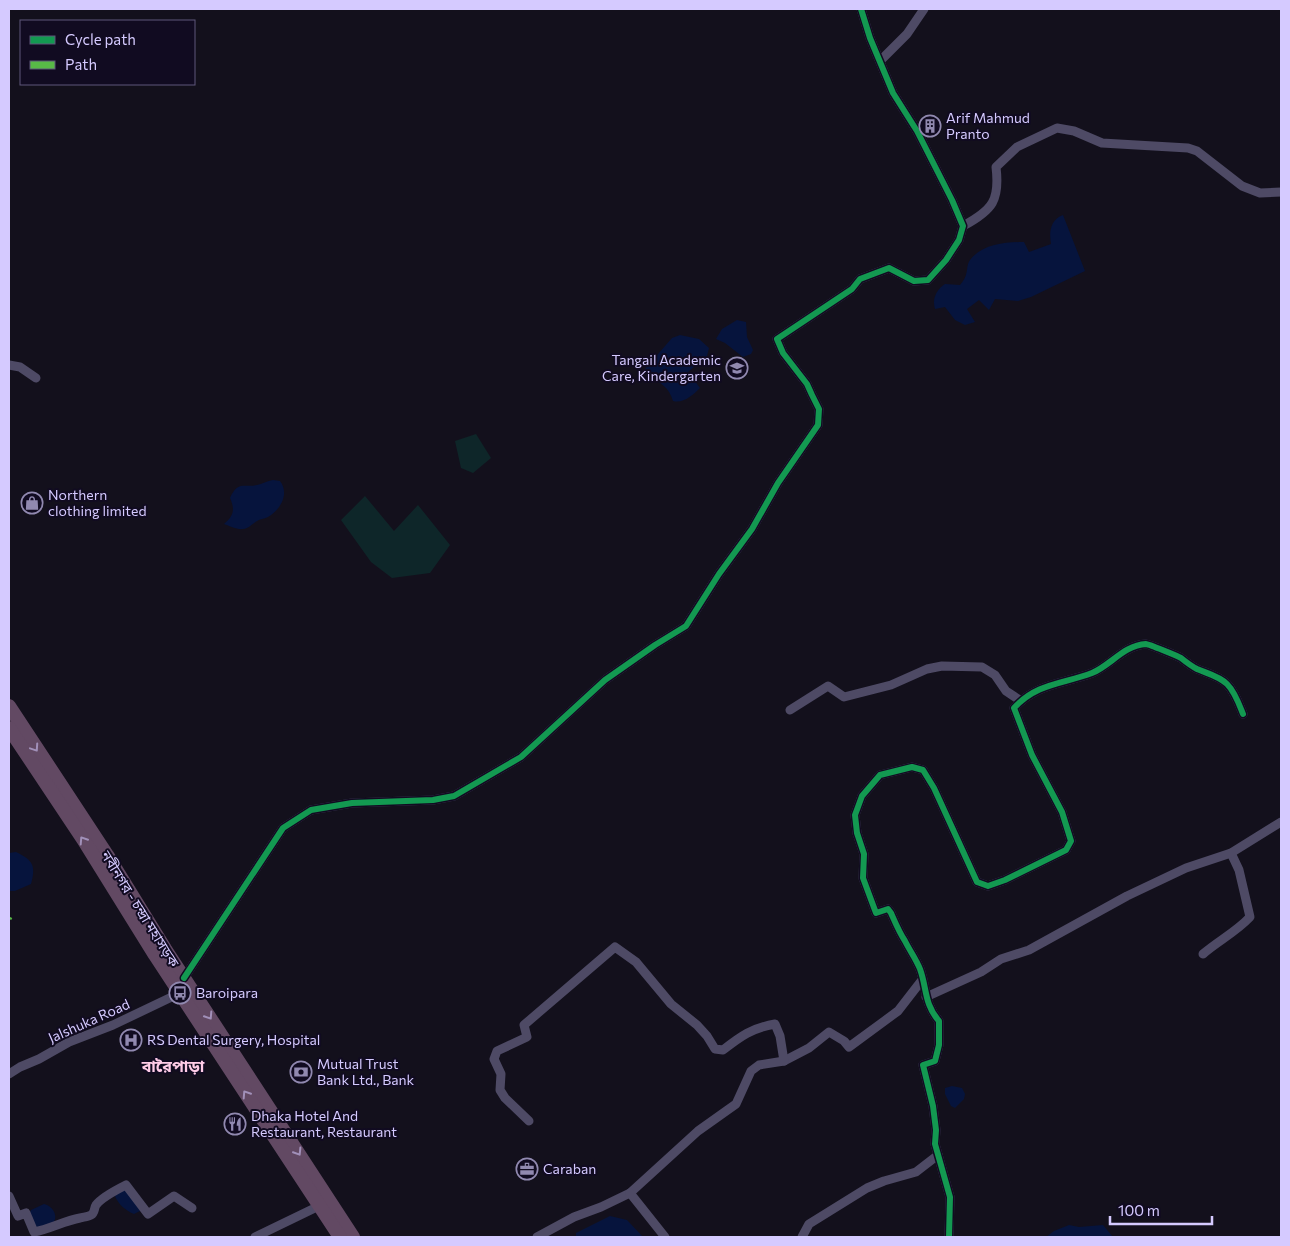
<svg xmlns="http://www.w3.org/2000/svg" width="1290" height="1246" viewBox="0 0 1290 1246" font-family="Commissioner,'Noto Sans Bengali',sans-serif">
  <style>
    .green { fill: #0e2629 }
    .water { fill: #06143d }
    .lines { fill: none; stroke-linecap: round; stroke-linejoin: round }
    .minor { stroke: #4e4a65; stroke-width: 9 }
    .highway { stroke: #624963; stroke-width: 14 }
    .quiet { stroke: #58b947; stroke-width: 5; stroke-dasharray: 10 5; stroke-linecap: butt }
    .cycleway-casing { stroke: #110b21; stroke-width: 9 }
    .cycleway { stroke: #139951; stroke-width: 6 }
    .oneway { stroke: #a190b9 }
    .labels { text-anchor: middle; stroke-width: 4; stroke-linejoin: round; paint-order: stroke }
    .poi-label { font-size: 14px; fill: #d5caff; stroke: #110b21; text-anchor: start }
    .street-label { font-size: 14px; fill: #d5caff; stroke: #110b21 }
    .quarter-label { font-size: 16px; font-weight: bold; fill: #ffcce8; stroke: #110b21 }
  </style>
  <rect width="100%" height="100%" fill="#13101c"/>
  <g class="green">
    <polygon points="476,434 491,458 473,473 461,468 455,441"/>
    <polygon points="365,496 394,531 418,505 450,545 430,573 392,578 371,562 341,520"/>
  </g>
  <g class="water">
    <path d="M1063 215 1085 271 1031 297 1018 301 995 299 989 310 979 300 967 309 975 322 965 325 955 320 945 307 935 309C932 299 936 290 945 284L960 285C970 274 965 267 970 260 982 244 1006 242 1024 242L1029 252 1051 244C1049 232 1050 220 1063 215Z"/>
    <polygon points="737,320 746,322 747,337 753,350 751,354 743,357 725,343 716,339 722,329"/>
    <path d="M680 335 699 339 709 348 707 356 688 372 700 388C693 395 683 404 673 401 669 387 661 383 648 376L645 369 672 338Z"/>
    <path d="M273 480 280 481C290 494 280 510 268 517 264 519 260 519 257 521 252 524 249 528 243 529 237 530 230 526 224 524 234 516 235 509 230 498 238 480 244 488 257 485 262 484 267 481 273 480Z"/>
    <path d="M16 852C33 860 36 866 31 884L15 891H9V853Z"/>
    <polygon points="952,1086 962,1088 965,1094 964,1099 955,1108 951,1106 945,1094 945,1088"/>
    <path d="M124 1190 126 1191 140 1209V1211L134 1214C126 1211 118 1204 115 1196L118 1192Z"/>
    <path d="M44 1204C54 1206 61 1220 49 1226 46 1227 40 1227 36 1228L29 1214 31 1210Z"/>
    <polygon points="610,1216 627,1220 643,1237 576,1237 576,1233"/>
    <polygon points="1069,1225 1079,1227 1103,1225 1113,1237 1046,1237 1054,1231"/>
  </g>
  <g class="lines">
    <g class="minor">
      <polyline points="880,61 907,34 924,9"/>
      <path d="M963 226C993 210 1000 200 996 167L1017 147 1057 128 1074 131 1102 143 1188 148 1197 151 1242 186 1260 193 1281 192"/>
      <polyline points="9,365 20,367 36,378"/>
      <polyline points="790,710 828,686 844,697 891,685 927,669 942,666 982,667 995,675 1006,691 1021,701"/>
      <path d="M1203 954C1218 941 1236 932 1250 917L1239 870 1231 853"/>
      <polyline points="184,978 283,828 311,810 352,803 433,800 454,796 521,757 605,680 655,645 686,626 719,574 752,529 778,483 818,425 819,409 812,395 807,384 783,353 777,339 852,289 860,279 889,268 914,281 928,280 946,260 959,240 963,226 952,200 917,131 893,93 870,38 861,9"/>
      <polyline points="926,997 981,972 1001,959 1029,950 1127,896 1186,868 1231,853 1281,822"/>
      <polyline points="784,1061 809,1048 829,1032 844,1041 849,1047 898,1011 922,980"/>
      <polyline points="9,1074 20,1067 39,1059 69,1042 113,1025 180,993"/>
      <path d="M529 1121 505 1098 500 1090 501 1074 494 1059 497 1051 527 1037 524 1025 615 947 636 962 671 1004 697 1025 707 1036 715 1049 723 1050C741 1036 752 1028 775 1024L780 1036 784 1061 759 1065 751 1071 736 1104 698 1131 630 1193 601 1207 574 1217 537 1237"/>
      <polyline points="630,1193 665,1237"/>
      <path d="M9 1196 18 1216 26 1213 34 1232C50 1229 64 1221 80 1218 83 1217 88 1217 91 1215 95 1213 94 1208 96 1205 102 1197 118 1189 126 1185L148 1214 174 1196 192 1208"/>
      <polyline points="255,1237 319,1206"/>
      <polyline points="802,1237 809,1224 867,1188 884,1181 916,1172 938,1155"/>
      <path d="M949 1237 950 1197 935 1144 936 1130 933 1106 923 1065 935 1061 939 1045V1021C924 1004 927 988 920 969 916 959 910 951 905 941 899 932 895 922 891 913L888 909 876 913 863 878 864 854 857 833 855 815 862 796 880 775 912 767 923 770 934 788 977 882 988 886 1005 880 1066 850 1071 841 1062 812 1032 755 1014 708C1037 683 1063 684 1092 673 1110 666 1124 645 1146 644 1148 644 1178 656 1181 658 1186 662 1191 666 1197 669 1206 673 1219 676 1227 684 1235 692 1239 704 1243 714"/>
    </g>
    <g class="highway">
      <polyline points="9,706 107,855 165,949 353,1237"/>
      <polyline points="9,728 83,839 155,955 340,1237"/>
    </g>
    <polyline class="quiet" points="9,919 10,917"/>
    <g class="cycleway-casing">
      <g id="cycleway">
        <polyline points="184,978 283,828 311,810 352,803 433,800 454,796 521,757 605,680 655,645 686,626 719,574 752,529 778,483 818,425 819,409 812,395 807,384 783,353 777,339 852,289 860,279 889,268 914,281 928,280 946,260 959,240 963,226 952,200 917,131 893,93 870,38 861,9"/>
        <path d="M949 1237 950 1197 935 1144 936 1130 933 1106 923 1065 935 1061 939 1045V1021C924 1004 927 988 920 969 916 959 910 951 905 941 899 932 895 922 891 913L888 909 876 913 863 878 864 854 857 833 855 815 862 796 880 775 912 767 923 770 934 788 977 882 988 886 1005 880 1066 850 1071 841 1062 812 1032 755 1014 708C1037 683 1063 684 1092 673 1110 666 1124 645 1146 644 1148 644 1178 656 1181 658 1186 662 1191 666 1197 669 1206 673 1219 676 1227 684 1235 692 1239 704 1243 714"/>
      </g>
    </g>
    <use href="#cycleway" class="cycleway"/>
  </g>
  <defs><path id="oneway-chevron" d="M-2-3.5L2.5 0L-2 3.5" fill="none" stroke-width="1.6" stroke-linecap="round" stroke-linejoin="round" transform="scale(1.25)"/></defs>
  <g class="oneway">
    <use href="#oneway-chevron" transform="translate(35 748) rotate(56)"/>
    <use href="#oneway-chevron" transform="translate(83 840) rotate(-123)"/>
    <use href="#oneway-chevron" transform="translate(209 1016) rotate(57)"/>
    <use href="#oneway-chevron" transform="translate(246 1094) rotate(-123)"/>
    <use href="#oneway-chevron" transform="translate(298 1152) rotate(58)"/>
  </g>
  <defs>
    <g id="building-ring" transform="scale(1.125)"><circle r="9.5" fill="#110b21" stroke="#9189b0" stroke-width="1.5"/><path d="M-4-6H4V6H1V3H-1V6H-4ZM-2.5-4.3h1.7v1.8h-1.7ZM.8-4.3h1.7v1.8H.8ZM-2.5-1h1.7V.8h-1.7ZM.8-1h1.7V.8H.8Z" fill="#9189b0"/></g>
    <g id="school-ring" transform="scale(1.125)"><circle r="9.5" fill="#110b21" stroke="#9189b0" stroke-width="1.5"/><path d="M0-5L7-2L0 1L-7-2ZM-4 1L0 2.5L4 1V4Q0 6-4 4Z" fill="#9189b0"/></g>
    <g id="shop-ring" transform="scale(1.125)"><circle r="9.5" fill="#110b21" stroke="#9189b0" stroke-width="1.5"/><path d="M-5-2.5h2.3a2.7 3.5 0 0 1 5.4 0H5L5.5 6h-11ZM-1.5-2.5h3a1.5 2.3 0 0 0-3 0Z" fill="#9189b0"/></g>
    <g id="bus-ring" transform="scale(1.125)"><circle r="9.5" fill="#110b21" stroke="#9189b0" stroke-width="1.5"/><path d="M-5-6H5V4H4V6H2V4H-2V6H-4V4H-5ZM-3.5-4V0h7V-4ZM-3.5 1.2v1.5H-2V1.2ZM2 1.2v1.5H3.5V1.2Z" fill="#9189b0"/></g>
    <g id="hospital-ring" transform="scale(1.125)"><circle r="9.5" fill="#110b21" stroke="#9189b0" stroke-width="1.5"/><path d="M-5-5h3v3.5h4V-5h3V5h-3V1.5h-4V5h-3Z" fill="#9189b0"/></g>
    <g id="bank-ring" transform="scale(1.125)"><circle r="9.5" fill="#110b21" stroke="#9189b0" stroke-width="1.5"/><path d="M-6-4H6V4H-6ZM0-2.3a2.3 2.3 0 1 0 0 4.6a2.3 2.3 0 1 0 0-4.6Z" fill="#9189b0"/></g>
    <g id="restaurant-ring" transform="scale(1.125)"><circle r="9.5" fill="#110b21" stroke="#9189b0" stroke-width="1.5"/><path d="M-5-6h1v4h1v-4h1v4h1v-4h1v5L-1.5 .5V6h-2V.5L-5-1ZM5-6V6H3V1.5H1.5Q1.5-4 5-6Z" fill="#9189b0"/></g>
    <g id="office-ring" transform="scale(1.125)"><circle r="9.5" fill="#110b21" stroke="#9189b0" stroke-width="1.5"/><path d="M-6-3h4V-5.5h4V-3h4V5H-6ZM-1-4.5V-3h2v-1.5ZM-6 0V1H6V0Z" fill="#9189b0"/></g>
  </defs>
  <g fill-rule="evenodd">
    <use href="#building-ring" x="930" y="126"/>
    <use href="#school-ring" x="737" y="368"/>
    <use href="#shop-ring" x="32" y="503"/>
    <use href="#bus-ring" x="180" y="993"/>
    <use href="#hospital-ring" x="131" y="1040"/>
    <use href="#bank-ring" x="301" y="1072"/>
    <use href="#restaurant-ring" x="235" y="1124"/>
    <use href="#office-ring" x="527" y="1169"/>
  </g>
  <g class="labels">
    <g class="poi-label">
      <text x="946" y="123">Arif Mahmud<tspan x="946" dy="16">Pranto</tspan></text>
      <text x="721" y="365" text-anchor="end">Tangail Academic<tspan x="721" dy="16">Care, Kindergarten</tspan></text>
      <text x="48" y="500">Northern<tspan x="48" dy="16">clothing limited</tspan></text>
      <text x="196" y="998">Baroipara</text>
      <text x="147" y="1045">RS Dental Surgery, Hospital</text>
      <text x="317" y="1069">Mutual Trust<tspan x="317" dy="16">Bank Ltd., Bank</tspan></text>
      <text x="251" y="1121">Dhaka Hotel And<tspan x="251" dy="16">Restaurant, Restaurant</tspan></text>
      <text x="543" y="1174">Caraban</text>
    </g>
    <g class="street-label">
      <text transform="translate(140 909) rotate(58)" y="5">নবীনগর - চন্দ্রা মহাসড়ক</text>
      <text transform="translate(89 1021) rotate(-24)" y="5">Jalshuka Road</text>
    </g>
    <g class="quarter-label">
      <text x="173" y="1072">বারৈপাড়া</text>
    </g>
  </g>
  <rect width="1290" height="1246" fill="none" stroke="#d5caff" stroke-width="20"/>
  <rect x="20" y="20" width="175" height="65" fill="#110b21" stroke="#5f577a"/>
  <rect x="30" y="36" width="25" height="8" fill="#139951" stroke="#5f577a"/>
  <text x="65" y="45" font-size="15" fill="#d5caff">Cycle path</text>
  <rect x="30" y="61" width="25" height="8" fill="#58b947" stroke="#5f577a"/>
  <text x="65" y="70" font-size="15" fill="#d5caff">Path</text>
  <path d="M1110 1216v8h102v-8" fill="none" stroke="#d5caff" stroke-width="2.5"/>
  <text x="1118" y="1216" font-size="15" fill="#d5caff" stroke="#110b21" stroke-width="4" paint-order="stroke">100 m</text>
</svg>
